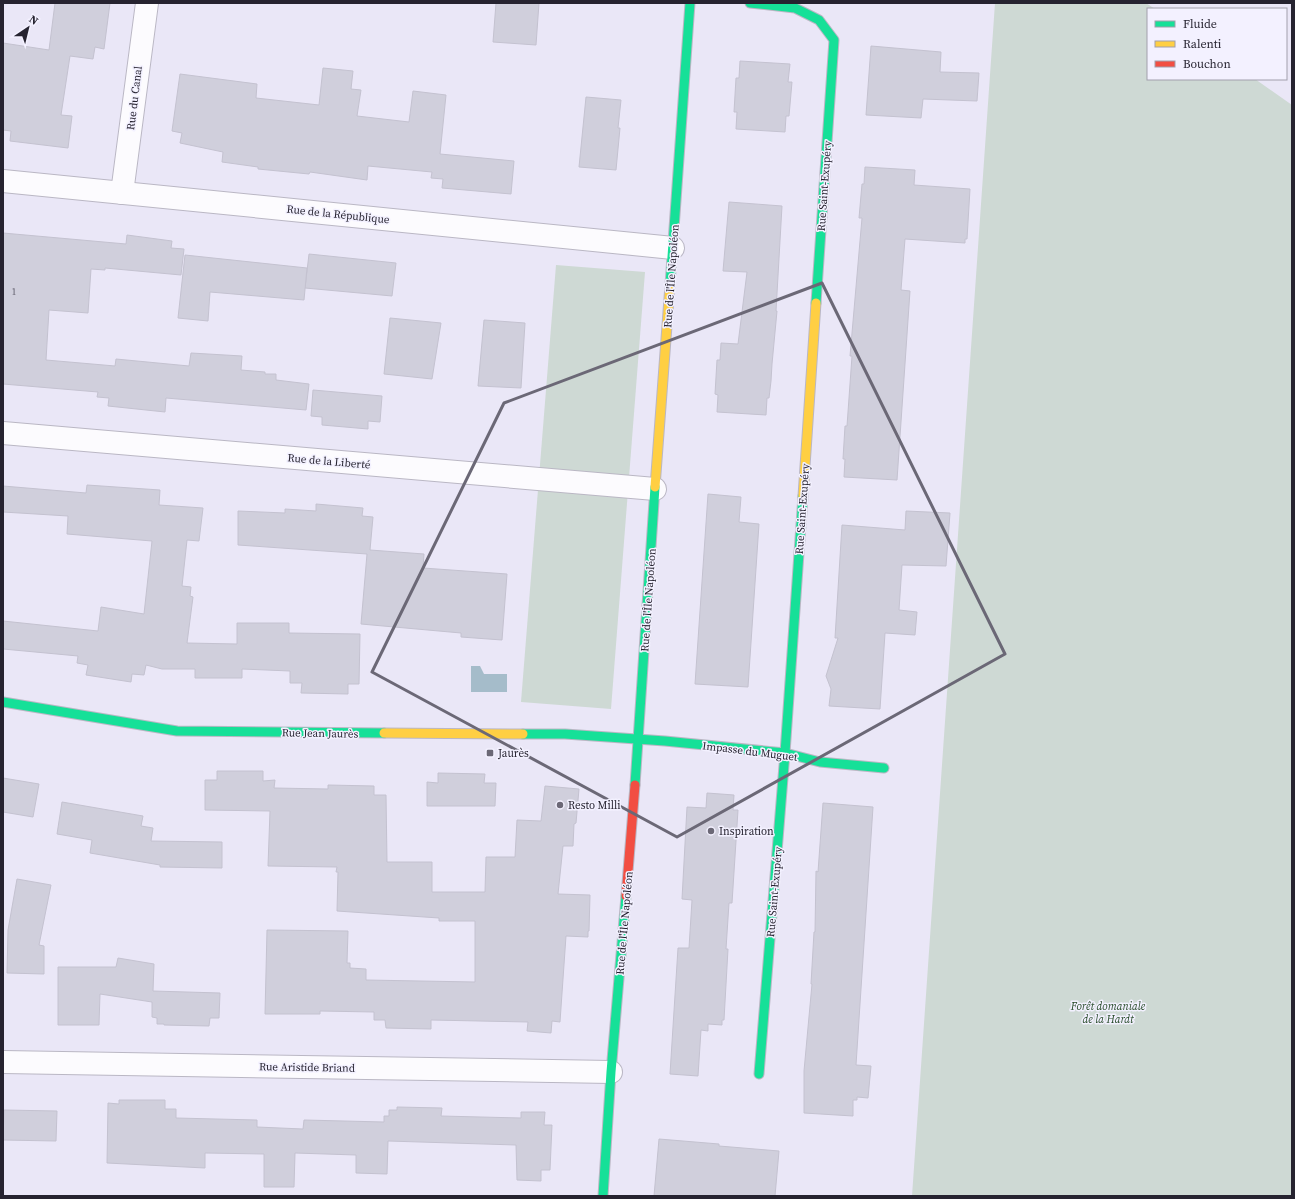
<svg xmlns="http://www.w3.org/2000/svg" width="1295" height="1199" viewBox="0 0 1295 1199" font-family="'Source Serif 4',serif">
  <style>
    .green { fill: #ced9d4 }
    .water { fill: #a5bcca }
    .building { fill: #d0cfdc; stroke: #c4c2d0 }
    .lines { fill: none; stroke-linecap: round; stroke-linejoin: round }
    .street-casing { stroke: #bab7c4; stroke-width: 24 }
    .fast-casing { stroke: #bab7c4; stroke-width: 11 }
    .slow-casing { stroke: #bab7c4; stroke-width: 11 }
    .jam-casing { stroke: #bab7c4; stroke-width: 11 }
    .street { stroke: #fcfbfe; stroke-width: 22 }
    .fast { stroke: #16e098; stroke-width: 9 }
    .slow { stroke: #ffcf43; stroke-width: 9 }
    .jam { stroke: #f24e42; stroke-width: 9 }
    .marked { fill: none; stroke: #6b6876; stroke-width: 3; stroke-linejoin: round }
    .poi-dot { fill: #6b6876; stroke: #f3f1ff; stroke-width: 1.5 }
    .labels { text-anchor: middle; stroke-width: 3; stroke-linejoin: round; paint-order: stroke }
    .number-label { font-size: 9px; fill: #53515e }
    .street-label { font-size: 11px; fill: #262330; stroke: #f3f1ff }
    .poi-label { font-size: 11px; fill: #262330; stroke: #f3f1ff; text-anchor: start }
    .park-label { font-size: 11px; font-style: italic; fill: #274b29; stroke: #f3f1ff }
  </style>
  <rect width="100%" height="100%" fill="#eae7f7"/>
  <g class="green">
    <polygon points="995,3 1146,3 1155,9 1148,9 1148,79 1255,79 1292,105 1292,1196 912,1196"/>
    <polygon points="556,265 645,272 611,709 521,702"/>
  </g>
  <polygon class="water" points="471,666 480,666 484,674 507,674 507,692 471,692"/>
  <g class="building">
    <polygon points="55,3 110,3 104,49 95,47 93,59 70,56 61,115 72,116 68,148 10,141 11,131 3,130 3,43 49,50"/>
    <polygon points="496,3 539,3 536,45 493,42"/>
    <polygon points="871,46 941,52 940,72 979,73 977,101 923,99 921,118 866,115"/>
    <polygon points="740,61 790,64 788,82 792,82 789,116 786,116 785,132 736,129 737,112 734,112 736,78 739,78"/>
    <polygon points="323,68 353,71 351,89 361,90 357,116 409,122 413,91 446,95 440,154 514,161 511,194 442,188 443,179 431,178 432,172 368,166 367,180 310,172 309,174 258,169 258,167 222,162 223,152 180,143 182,133 172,131 180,74 257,84 256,98 319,105"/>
    <polygon points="586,97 621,100 618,128 620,128 616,170 579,167"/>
    <polygon points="865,167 915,170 914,185 970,189 967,239 965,239 965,243 905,239 901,290 910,291 897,480 844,477 845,459 843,459 845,426 847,426 852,356 850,356 862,218 859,218 862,184 864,184"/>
    <polygon points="729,202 782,206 776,311 777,311 772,364 771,381 769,398 767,398 766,415 717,412 718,395 715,394 717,360 720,360 721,343 738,344 747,272 723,271"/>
    <polygon points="3,233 126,244 127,235 172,241 171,248 184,249 181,275 105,268 105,270 91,269 88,313 49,310 46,360 115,366 116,359 189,366 191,353 242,356 241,370 265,372 265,374 276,374 276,380 309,384 306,410 166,398 165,412 108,406 109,398 97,397 98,392 3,384"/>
    <polygon points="309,254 396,263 392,296 305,288"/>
    <polygon points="185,255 307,268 304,300 210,292 208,321 178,318"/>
    <polygon points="390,318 441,323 432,379 384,374"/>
    <polygon points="484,320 525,323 521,388 478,386"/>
    <polygon points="313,390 382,396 380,422 368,421 368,429 322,425 322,417 311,416"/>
    <polygon points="87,485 160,490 159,505 203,508 199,541 187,540 182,586 191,587 190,596 193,597 187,643 237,644 237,623 289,623 289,633 360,634 359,684 348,684 348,694 301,693 302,683 290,683 290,671 242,669 242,678 195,678 195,669 162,669 146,665 144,675 132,674 131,682 86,675 88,665 77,663 78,656 3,649 3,621 98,631 101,607 144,614 152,541 67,534 68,516 3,512 3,486 86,493"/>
    <polygon points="708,494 741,497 739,522 759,524 748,687 695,684"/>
    <polygon points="316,504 363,508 362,516 373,517 370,550 424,554 423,568 507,574 502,640 461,637 461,633 361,624 367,554 238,545 238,511 285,513 285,509 316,511"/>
    <polygon points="906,511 950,513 946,566 902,565 899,610 917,612 915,635 885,633 880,709 829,706 831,689 826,676 838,638 835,638 842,525 905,530"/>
    <polygon points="217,771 263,771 263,781 275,780 274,788 328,789 328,785 374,786 374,795 386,795 387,862 432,862 432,892 485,892 486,857 515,857 517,820 541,821 545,786 579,789 576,823 574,824 573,846 563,846 558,894 590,895 589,931 588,931 588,937 566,936 560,1022 552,1021 551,1033 527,1031 528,1022 431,1020 431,1029 386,1028 385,1020 374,1020 374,1012 320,1011 320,1014 265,1014 267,930 348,931 347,963 350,963 350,968 366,969 366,980 475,982 475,921 439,921 439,918 337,911 338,872 336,872 337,867 268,866 270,811 205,810 205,780 217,780"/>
    <polygon points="438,773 485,774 484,783 496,783 495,806 427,806 427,782 438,783"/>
    <polygon points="3,778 39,784 33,817 3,812"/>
    <polygon points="707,793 734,795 733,810 738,810 732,903 729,903 726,949 728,949 724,1020 722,1020 722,1025 708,1024 708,1031 701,1030 698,1076 670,1074 678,948 689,948 692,900 682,899 687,807 706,808"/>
    <polygon points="62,802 143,816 141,826 153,828 151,841 222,842 222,868 160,867 160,865 90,853 92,840 57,834"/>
    <polygon points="823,803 873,807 856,1065 871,1066 868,1098 857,1097 857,1100 853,1100 853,1116 804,1113 804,1071 812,984 811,984 814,932 815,932 816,871 818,872"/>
    <polygon points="17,879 51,885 39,945 44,946 44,974 7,973 8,930"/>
    <polygon points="118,958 154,964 153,991 220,993 219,1018 210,1018 209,1026 164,1025 164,1024 157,1024 157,1018 152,1017 152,1002 100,994 99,1025 58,1025 58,967 116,967"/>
    <polygon points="119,1100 165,1100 165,1109 176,1109 176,1118 257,1120 257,1127 303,1129 304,1120 384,1122 384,1116 389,1116 389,1110 397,1110 397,1107 442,1108 441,1116 521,1118 521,1112 545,1112 544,1125 552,1125 550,1170 541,1170 541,1181 517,1180 516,1145 388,1141 387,1174 356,1173 356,1155 295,1153 294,1187 264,1187 264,1154 205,1153 205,1168 107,1163 108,1103 119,1104"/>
    <polygon points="4,1110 57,1111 56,1141 3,1140"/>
    <polygon points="659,1139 719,1144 719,1146 779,1151 775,1196 654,1196"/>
  </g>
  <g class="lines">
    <g class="street-casing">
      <g id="street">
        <polyline points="3,181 673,248"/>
        <polyline points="122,193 147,3"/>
        <polyline points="3,433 655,489"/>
        <polyline points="3,1062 611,1072"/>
      </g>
    </g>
    <g class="fast-casing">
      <g id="fast">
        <polyline points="750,3 795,8 819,20 834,40 816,303"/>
        <polyline points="670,285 690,3"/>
        <polyline points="3,702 177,731 384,733"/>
        <polyline points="523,734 565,734 665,741 785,753 820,762 884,768"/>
        <polyline points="635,785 655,487"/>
        <polyline points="759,1074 785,753 803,496"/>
        <polyline points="603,1196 611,1072 626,896"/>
      </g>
    </g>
    <g class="slow-casing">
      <g id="slow">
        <polyline points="655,487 670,285"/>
        <polyline points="803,496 816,303"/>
        <polyline points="384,733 523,734"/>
      </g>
    </g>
    <g class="jam-casing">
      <polyline id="jam" points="626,896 635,785"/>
    </g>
    <use href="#street" class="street"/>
    <use href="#fast" class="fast"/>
    <use href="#slow" class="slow"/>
    <use href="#jam" class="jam"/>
  </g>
  <path class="marked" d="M822 283 1005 654 677 837 372 672 504 403Z"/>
  <g class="poi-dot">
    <rect x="486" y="749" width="8" height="8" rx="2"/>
    <circle cx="560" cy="805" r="4"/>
    <circle cx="711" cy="831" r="4"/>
  </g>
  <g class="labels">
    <g class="number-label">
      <text x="14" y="295">1</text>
    </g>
    <g class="street-label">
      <text transform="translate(134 98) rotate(-83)" y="4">Rue du Canal</text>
      <text transform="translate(824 186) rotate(-86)" y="4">Rue Saint-Exupéry</text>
      <text transform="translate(338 214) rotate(6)" y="4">Rue de la République</text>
      <text transform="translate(671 276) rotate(-86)" y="4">Rue de l'Île Napoléon</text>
      <text transform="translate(329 461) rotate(5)" y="4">Rue de la Liberté</text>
      <text transform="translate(802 509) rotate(-86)" y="4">Rue Saint-Exupéry</text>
      <text transform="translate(648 600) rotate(-86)" y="4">Rue de l'Île Napoléon</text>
      <text transform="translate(320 733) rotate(1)" y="4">Rue Jean Jaurès</text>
      <text transform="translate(750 751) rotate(7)" y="4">Impasse du Muguet</text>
      <text transform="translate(774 892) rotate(-85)" y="4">Rue Saint-Exupéry</text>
      <text transform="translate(624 923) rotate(-85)" y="4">Rue de l'Île Napoléon</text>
      <text transform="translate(307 1067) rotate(1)" y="4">Rue Aristide Briand</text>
    </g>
    <g class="poi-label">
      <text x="498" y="757">Jaurès</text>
      <text x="568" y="809">Resto Milli</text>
      <text x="719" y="835">Inspiration</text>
    </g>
    <g class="park-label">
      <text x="1108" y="1010">Forêt domaniale<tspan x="1108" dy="13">de la Hardt</tspan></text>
    </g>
  </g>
  <rect width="1295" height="1199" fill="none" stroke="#262330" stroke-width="8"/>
  <rect x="1147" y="8" width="140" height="72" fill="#f3f1ff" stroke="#a19fac"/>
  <rect x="1155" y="21" width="20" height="6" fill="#16e098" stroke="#a19fac"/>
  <text x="1183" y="28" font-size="12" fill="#262330">Fluide</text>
  <rect x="1155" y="41" width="20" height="6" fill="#ffcf43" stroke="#a19fac"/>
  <text x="1183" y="48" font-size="12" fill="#262330">Ralenti</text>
  <rect x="1155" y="61" width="20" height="6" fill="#f24e42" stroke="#a19fac"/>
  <text x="1183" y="68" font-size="12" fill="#262330">Bouchon</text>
  <g transform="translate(28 28) rotate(35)" stroke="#f3f1ff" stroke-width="3" paint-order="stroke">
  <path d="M0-3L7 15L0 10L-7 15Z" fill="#262330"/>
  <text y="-6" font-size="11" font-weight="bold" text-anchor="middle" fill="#262330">N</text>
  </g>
</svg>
